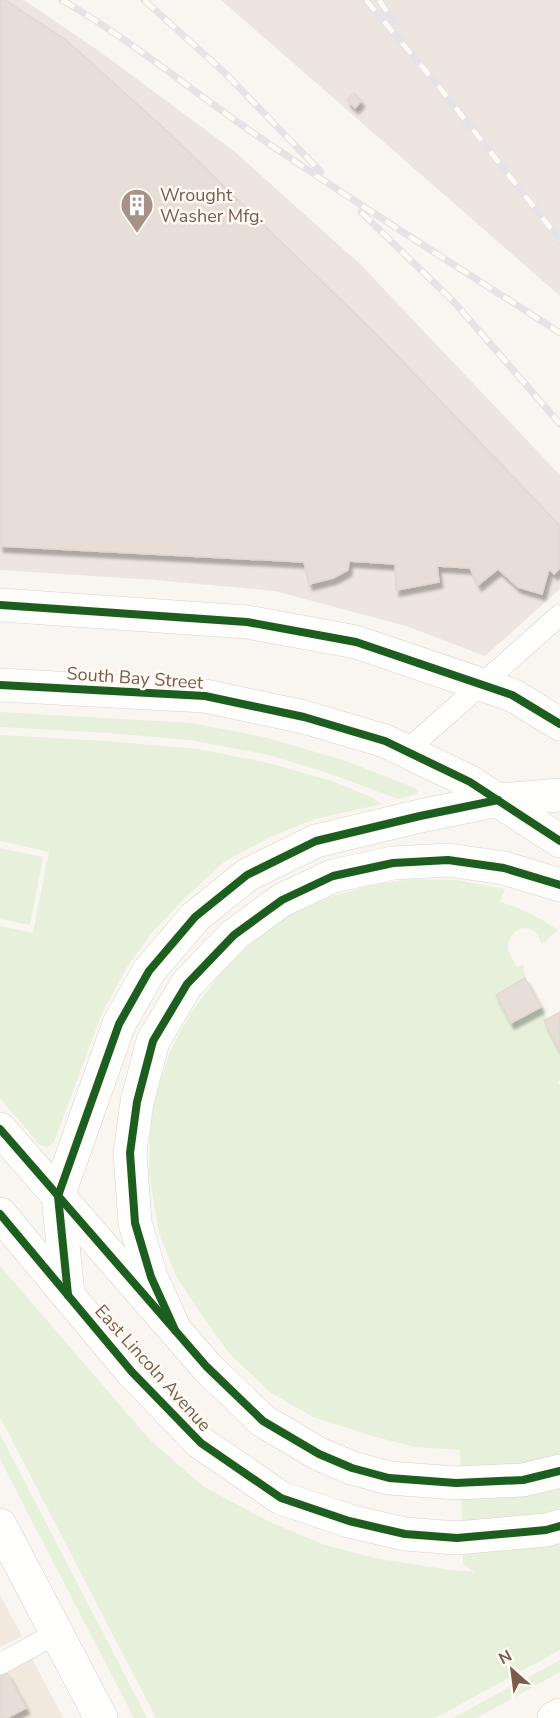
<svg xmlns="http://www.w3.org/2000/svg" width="560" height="1718" viewBox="0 0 560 1718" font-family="'Nunito Sans',sans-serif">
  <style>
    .residential { fill: #f2e8de }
    .industrial { fill: #ede5e0 }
    .green { fill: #e7f0db }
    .building { fill: #e6ded7; stroke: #e2d8d2; stroke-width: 1.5; filter: url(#shadow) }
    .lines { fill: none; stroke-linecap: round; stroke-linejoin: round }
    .service-casing { stroke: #d7d1cb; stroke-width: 22 }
    .minor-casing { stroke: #d7d1cb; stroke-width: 34 }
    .tertiary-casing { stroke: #d7d1cb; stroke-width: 34 }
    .secondary-casing { stroke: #d9d2cb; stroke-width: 34 }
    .service { stroke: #fefefd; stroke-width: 21 }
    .minor { stroke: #fefefd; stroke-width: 33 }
    .tertiary { stroke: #fefefd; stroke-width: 33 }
    .secondary { stroke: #fefefd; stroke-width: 33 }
    .rail-casing { stroke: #e6e3e7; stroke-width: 7 }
    .rail { stroke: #fffaf3; stroke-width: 4.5; stroke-dasharray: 14; stroke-linecap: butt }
    .cycleway-casing { stroke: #fffaf3; stroke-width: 11 }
    .cycleway { stroke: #1b5e20; stroke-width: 8 }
    .labels { text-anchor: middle; stroke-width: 5; stroke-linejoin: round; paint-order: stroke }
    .poi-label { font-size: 18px; fill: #7a5c4d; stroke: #fffaf3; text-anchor: start }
    .street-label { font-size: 18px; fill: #7a5c4d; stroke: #fffaf3 }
  </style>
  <defs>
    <filter id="shadow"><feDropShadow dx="3.5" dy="6" stdDeviation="1.5" flood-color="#0004"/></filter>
  </defs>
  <rect width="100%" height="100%" fill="#f9f5f0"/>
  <g class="residential">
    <polygon points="0,1595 22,1636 0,1647"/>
    <polygon points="32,1658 63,1718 0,1718 0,1675"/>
  </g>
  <g class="industrial">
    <polygon points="0,0 24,0 103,54 234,151 361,265 560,475 560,589 485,656 406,626 275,591 155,580 0,570"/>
    <polygon points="221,0 560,0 560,296"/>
  </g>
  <g class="green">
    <polygon points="0,712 191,723 264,737 343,760 410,786 418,790 418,794 398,799 331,774 269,755 190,740 109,733 0,727"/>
    <polygon points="0,735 105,741 198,749 268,763 332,781 371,797 382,804 315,819 270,837 224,862 190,893 153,931 127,967 102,1013 54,1142 47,1147 40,1145 0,1098 0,926 33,933 49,852 0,841"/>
    <polygon points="0,848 43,857 30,925 0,919"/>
    <path d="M412 879 457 880 505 889 500 902C522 908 539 917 558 930L542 944C540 940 538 934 534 931 522 922 506 935 508 949 509 955 514 961 517 967L523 964 525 978 496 995 511 1023 541 1007 547 1019 544 1021 560 1051V1081L558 1082 560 1085V1650L435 1718H156L0 1417V1266L150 1440 204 1487 268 1521 322 1544 374 1558 450 1570 475 1572 463 1564 460 1450 415 1447 376 1437 313 1417 270 1392 229 1353 198 1310 176 1276 159 1233 149 1174 150 1130 157 1089 171 1049 191 1013 220 974 254 940 288 916 327 898 370 885Z"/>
    <polygon points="0,1434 147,1718 134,1718 0,1459"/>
    <polygon points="560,1660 560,1672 476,1718 453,1718"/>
  </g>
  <g class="building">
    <polygon points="0,0 5,0 66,40 169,133 378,336 560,526 560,568 554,574 549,569 542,594 518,587 498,569 478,585 470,568 437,566 439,582 396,590 395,564 349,561 348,570 333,578 309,584 304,562 0,546"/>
    <polygon points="354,93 361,101 355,108 347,100"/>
    <polygon points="525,978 541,1007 511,1023 496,995"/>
    <polygon points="560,1012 560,1051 544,1021"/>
    <polygon points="7,1673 26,1708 7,1718 0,1718 0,1677"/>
  </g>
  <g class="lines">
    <g class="service-casing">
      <g id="service">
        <polyline points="406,751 560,615"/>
        <polyline points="0,1664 57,1633"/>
      </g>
    </g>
    <g class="minor-casing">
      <polyline id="minor" points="0,1525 101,1718"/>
    </g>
    <g class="tertiary-casing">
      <polyline id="tertiary" points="554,1718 560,1715"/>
    </g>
    <g class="secondary-casing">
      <g id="secondary">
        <polyline points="0,605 247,622 356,642 512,695 560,724"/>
        <polyline points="0,685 205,696 304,717 385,741 470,782 560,841"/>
        <polyline points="0,1129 207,1367 263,1421 319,1454 352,1468 389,1478 456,1483 523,1480 560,1471"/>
        <polyline points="0,1214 132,1372 201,1443 281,1498 349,1521 405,1534 457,1538 546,1530 560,1526"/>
        <polyline points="68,1295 58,1196 119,1024 149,971 195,917 247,875 316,841 420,816 498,800 560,795"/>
        <polyline points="175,1330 151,1277 135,1223 130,1153 137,1102 153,1041 187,984 234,935 282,900 333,876 393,863 448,860 504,868 560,885"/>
      </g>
    </g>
    <use href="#service" class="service"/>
    <use href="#minor" class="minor"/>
    <use href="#tertiary" class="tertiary"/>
    <use href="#secondary" class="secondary"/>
    <g class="rail-casing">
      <g id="rail">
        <path d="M62 0C131 40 193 92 259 137 358 205 460 268 560 333"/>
        <polyline points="144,0 225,73 321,172"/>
        <polyline points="366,0 440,88 560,240"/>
        <polyline points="379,0 394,22"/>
        <polyline points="361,212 454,302 560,424"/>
      </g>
    </g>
    <use href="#rail" class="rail"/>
    <g class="cycleway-casing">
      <g id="cycleway">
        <polyline points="0,605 247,622 356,642 512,695 560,724"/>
        <polyline points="0,685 205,696 304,717 385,741 470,782 560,841"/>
        <polyline points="0,1129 207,1367 263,1421 319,1454 352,1468 389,1478 456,1483 523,1480 560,1471"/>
        <polyline points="0,1214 132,1372 201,1443 281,1498 349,1521 405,1534 457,1538 546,1530 560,1526"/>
        <polyline points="68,1295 58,1196 119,1024 149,971 195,917 247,875 316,841 420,816 498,800"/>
        <polyline points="175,1330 151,1277 135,1223 130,1153 137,1102 153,1041 187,984 234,935 282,900 333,876 393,863 448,860 504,868 560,885"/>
      </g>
    </g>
    <use href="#cycleway" class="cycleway"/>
  </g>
  <defs>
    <g id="building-pin" transform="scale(1.725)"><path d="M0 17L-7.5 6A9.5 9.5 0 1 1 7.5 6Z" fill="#a69286" stroke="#fffaf3"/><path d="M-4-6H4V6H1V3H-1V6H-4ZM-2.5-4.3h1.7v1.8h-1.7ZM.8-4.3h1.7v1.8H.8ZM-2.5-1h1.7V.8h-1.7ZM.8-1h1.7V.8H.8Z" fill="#fff"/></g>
  </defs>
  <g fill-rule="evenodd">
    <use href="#building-pin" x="137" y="205"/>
  </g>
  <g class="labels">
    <g class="poi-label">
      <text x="160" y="201">Wrought<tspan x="160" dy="21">Washer Mfg.</tspan></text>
    </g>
    <g class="street-label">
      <text transform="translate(135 678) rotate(4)" y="6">South Bay Street</text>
      <text transform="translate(153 1368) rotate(48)" y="6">East Lincoln Avenue</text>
    </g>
  </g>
  <g transform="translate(512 1670) rotate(332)" stroke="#fffaf3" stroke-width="4.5" paint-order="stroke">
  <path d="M0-4.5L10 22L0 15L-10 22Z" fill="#7a5c4d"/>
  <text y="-9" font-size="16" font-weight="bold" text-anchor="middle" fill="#7a5c4d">N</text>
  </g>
</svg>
